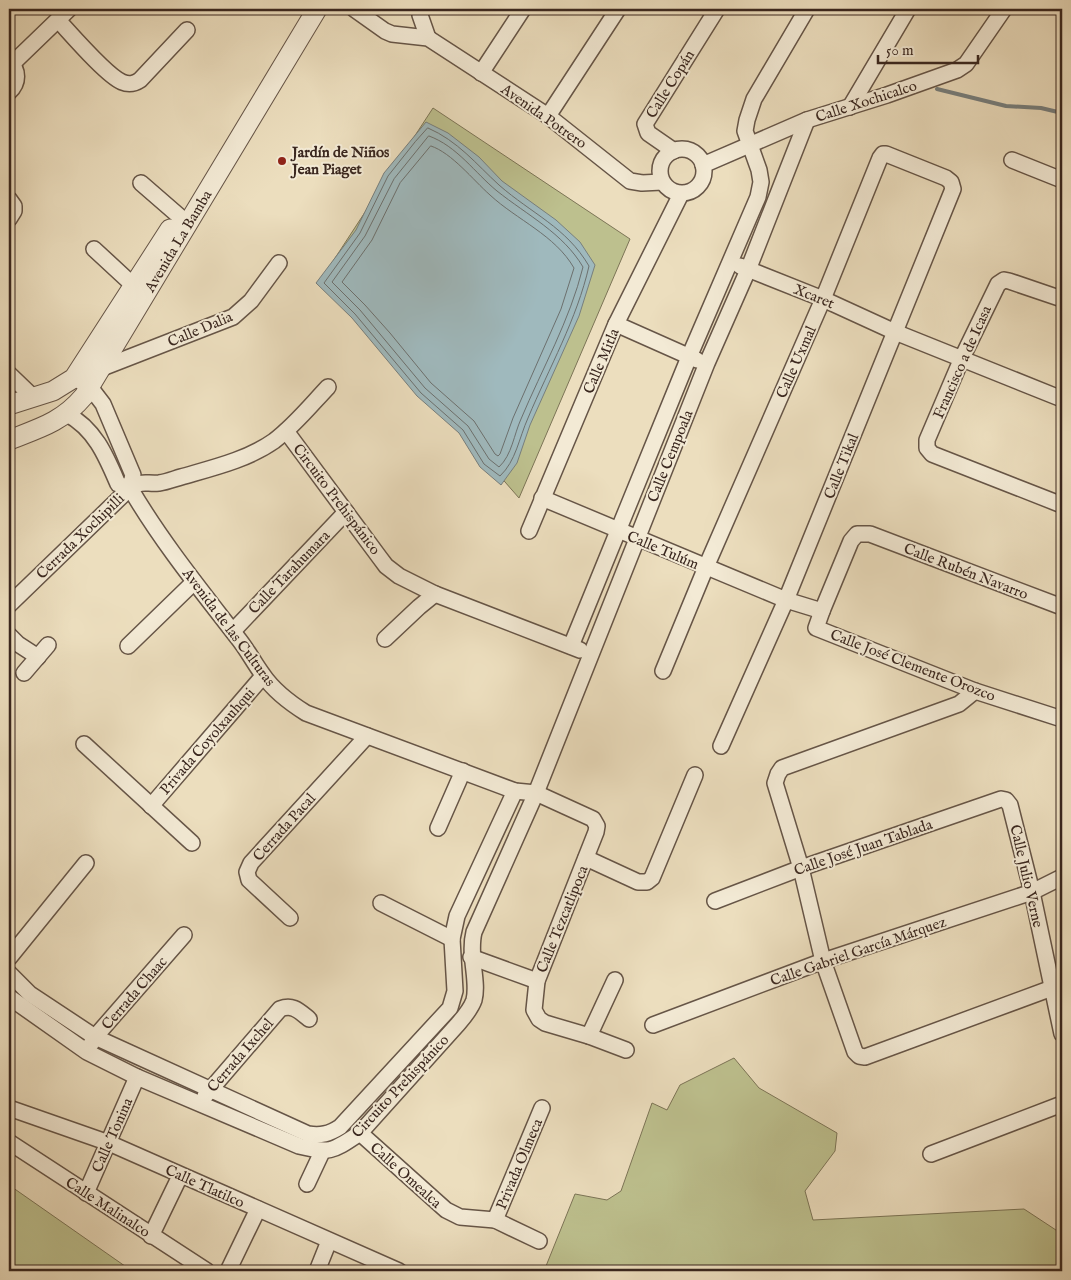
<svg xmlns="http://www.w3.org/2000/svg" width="1071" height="1280" viewBox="0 0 1071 1280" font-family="'IM FELL English',serif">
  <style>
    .green { fill: #bdc08e; stroke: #7c7456 }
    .water { fill: #9fb9bd; stroke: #777f7e }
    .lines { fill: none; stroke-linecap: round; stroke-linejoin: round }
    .shore { stroke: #6c706e; stroke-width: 1 }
    .stream { stroke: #777f7e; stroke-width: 4 }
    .minor-casing { stroke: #665547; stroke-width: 18 }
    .tertiary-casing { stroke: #665547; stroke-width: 21 }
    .minor { stroke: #f3ead5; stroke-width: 15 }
    .tertiary { stroke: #f3ead5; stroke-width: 19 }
    .poi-dot { fill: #8f2418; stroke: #f3ead5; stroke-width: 2 }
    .labels { text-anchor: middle; stroke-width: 4; stroke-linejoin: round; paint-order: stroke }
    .street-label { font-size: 15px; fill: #3a271f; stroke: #f3ead5 }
    .poi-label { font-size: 15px; font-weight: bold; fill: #3a271f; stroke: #f3ead5; text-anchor: start }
  </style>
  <rect width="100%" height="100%" fill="#ecdebe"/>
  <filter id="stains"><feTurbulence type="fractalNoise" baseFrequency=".004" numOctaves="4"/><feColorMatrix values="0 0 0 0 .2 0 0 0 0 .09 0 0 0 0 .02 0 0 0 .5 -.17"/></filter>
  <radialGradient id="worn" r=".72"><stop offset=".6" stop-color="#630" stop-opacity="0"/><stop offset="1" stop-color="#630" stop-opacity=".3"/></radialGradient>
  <g class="green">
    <polygon points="433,108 630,239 519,498 324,275"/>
    <polygon points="734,1058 759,1088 837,1133 835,1151 805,1191 813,1220 1024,1209 1062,1234 1062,1271 544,1271 575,1194 607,1200 621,1191 652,1103 667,1110 680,1085"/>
    <polygon points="9,1185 132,1271 9,1271"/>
  </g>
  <polygon class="water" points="426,122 448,133 479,157 502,181 556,220 580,242 595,265 579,316 530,425 517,463 501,485 480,467 459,433 417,396 352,318 316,283 356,230 384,173"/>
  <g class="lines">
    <g class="shore">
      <path d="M428 128C458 141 476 164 499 185 532 214 566 227 589 266 577 319 549 368 528 418 519 438 516 461 500 476L484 464 463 430 421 393 355 314 324 283 360 233 388 176 415 142Z"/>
      <path d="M429 136C457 146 475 173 497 191 527 215 563 233 583 267 570 320 542 369 521 419 514 434 512 455 499 467L489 459 468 426 425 388 360 310 332 282 365 236 394 179Z"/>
      <path d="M431 146C452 153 473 180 490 195 517 220 555 235 574 268L561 309 513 418 500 454 498 456 495 454 474 421 431 383 390 333 365 305 342 282 372 240 400 183Z"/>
    </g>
    <polyline class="stream" points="937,89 1006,106 1041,108 1062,113"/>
    <g class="minor-casing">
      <g id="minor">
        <polyline points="354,9 385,31 392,34 428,38 548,116 630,181 642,183 662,182"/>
        <polyline points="420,9 420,15 428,38"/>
        <path d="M58 20C71 34 106 75 122 82 129 85 134 84 140 80L187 30"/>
        <path d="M9 61C19 70 19 83 9 92"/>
        <polyline points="12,64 69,9"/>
        <polyline points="481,73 523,9"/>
        <polyline points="850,107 908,9"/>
        <polyline points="548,116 618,9"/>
        <circle cx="682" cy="171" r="22"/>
        <polyline points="674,151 648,133 645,124 717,9"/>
        <polyline points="1012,160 1062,180"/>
        <polyline points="703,165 807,120 887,95 957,70 966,64 1004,9"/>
        <polyline points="141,183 179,216"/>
        <polyline points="9,199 14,206 14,211 9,219"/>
        <polyline points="94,249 134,286"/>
        <polyline points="740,266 823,299 895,332 1062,399"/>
        <polyline points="1062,299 1009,281 1004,280 998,284 962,358 927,440 927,448 932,454 1062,505"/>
        <polyline points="616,324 697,360"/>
        <polyline points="102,368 233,317 251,301 279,263"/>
        <polyline points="9,374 33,397"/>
        <polyline points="80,381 90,387 103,404 133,475 130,488"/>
        <path d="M67 414C95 429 106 456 118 484L130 488C161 541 200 589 237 637 247 649 254 663 263 675 274 691 290 703 306 713L515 791 536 793 593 819 597 826 596 832 537 981 534 1010 539 1019 545 1023 589 1036 626 1050"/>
        <polyline points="286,431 380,558 386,566 399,576 435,594 580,650"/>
        <polyline points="542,498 786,600 822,611 816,628 975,691 1062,719"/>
        <polyline points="529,531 616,324 681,194"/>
        <path d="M9 605 130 488C143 480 145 484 159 483 167 482 174 479 181 477 212 468 247 460 274 441 294 426 311 405 328 387"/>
        <polyline points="822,611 851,541 857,534 870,534 1062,607"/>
        <polyline points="233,631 346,512"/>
        <polyline points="9,635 18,644 38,657"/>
        <polyline points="385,639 419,607 435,594"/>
        <polyline points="128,646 194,582"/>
        <polyline points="571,646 689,357 758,197 761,182 759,170 745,131 747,120 754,99 807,9"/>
        <polyline points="663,671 706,567 823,299 880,158 883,154 886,154 946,178 951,182 953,189 786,600 721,746"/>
        <polyline points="24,673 48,645"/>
        <polyline points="975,691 959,704 782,768 778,774 775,783 801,868 823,961 855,1052 859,1056 865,1057 1052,988 1062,986"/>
        <polyline points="84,744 192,843"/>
        <polyline points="151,806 263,676"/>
        <polyline points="438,828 463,771"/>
        <polyline points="586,858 638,882 647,882 652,878 695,775"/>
        <polyline points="715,901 801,868 1001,799 1006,800 1010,805 1032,892 1062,1034"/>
        <polyline points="381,903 452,939"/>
        <polyline points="290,918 249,880 247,872 251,863 367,736"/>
        <polyline points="471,957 537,981"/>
        <polyline points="9,958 86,863"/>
        <path d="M9 973 30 994 95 1037 308 1134C321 1136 329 1134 340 1127L450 1008 455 991 452 939 457 916 515 791"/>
        <path d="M9 997 87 1052 137 1077 299 1146C331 1154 333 1151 360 1133L458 1024C464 1017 471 1009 474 1000 479 981 468 956 474 932L536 793 707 363 748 270 807 120"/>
        <polyline points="653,1025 823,961 1032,892 1062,877"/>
        <polyline points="589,1036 615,980"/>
        <polyline points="91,1044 95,1037 184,935"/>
        <path d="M205 1096 280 1009C293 1004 299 1011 309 1019"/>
        <polyline points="9,1108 109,1143 399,1271"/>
        <polyline points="360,1133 446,1210 460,1217 495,1220 539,1241"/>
        <polyline points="9,1142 207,1271"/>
        <polyline points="931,1154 1062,1104"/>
        <polyline points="307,1184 322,1152"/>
        <polyline points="86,1193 137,1077"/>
        <polyline points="495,1220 542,1108"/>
        <polyline points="151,1236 180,1176"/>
        <polyline points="228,1271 258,1209"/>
        <polyline points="317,1271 329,1241"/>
      </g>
    </g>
    <g class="tertiary-casing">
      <g id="tertiary">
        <polyline points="9,405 53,391 74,378 170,229"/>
        <path d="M9 440C40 428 62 422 84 396L317 9"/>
      </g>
    </g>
    <use href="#minor" class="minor"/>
    <use href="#tertiary" class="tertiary"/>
  </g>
  <circle class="poi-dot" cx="282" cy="161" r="5"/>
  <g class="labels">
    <g class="street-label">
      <text transform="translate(670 84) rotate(-58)" y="5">Calle Copán</text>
      <text transform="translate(866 101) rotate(-18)" y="5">Calle Xochicalco</text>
      <text transform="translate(544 116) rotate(35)" y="5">Avenida Potrero</text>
      <text transform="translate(178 241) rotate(-59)" y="5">Avenida La Bamba</text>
      <text transform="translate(814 296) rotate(22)" y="5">Xcaret</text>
      <text transform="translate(200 329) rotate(-23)" y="5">Calle Dalia</text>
      <text transform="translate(601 361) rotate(-67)" y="5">Calle Mitla</text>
      <text transform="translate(796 362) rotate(-66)" y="5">Calle Uxmal</text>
      <text transform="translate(962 362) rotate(-66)" y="5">Francisco a de Icasa</text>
      <text transform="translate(670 456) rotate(-68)" y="5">Calle Cempoala</text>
      <text transform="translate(841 466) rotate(-68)" y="5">Calle Tikal</text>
      <text transform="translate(337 499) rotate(53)" y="5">Circuito Prehispánico</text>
      <text transform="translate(80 536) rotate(-44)" y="5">Cerrada Xochipilli</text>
      <text transform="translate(663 550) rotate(23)" y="5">Calle Tulúm</text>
      <text transform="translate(966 571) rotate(21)" y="5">Calle Rubén Navarro</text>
      <text transform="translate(289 572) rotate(-46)" y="5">Calle Tarahumara</text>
      <text transform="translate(229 627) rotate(53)" y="5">Avenida de las Culturas</text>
      <text transform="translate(913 665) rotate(21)" y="5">Calle José Clemente Orozco</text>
      <text transform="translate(207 741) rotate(-49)" y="5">Privada Coyolxauhqui</text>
      <text transform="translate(284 827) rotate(-48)" y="5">Cerrada Pacal</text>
      <text transform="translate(863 847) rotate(-19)" y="5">Calle José Juan Tablada</text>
      <text transform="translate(1027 876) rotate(77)" y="5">Calle Julio Verne</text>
      <text transform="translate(562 919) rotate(-68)" y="5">Calle Tezcatlipoca</text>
      <text transform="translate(858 951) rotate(-19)" y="5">Calle Gabriel García Márquez</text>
      <text transform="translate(134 993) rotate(-49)" y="5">Cerrada Chaac</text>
      <text transform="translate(240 1055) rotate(-49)" y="5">Cerrada Ixchel</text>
      <text transform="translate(400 1086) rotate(-47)" y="5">Circuito Prehispánico</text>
      <text transform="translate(112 1135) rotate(-66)" y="5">Calle Tonina</text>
      <text transform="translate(519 1164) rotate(-67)" y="5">Privada Olmeca</text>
      <text transform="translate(406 1175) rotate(42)" y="5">Calle Omealca</text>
      <text transform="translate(205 1186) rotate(24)" y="5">Calle Tlatilco</text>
      <text transform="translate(108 1207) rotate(33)" y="5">Calle Malinalco</text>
    </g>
    <g class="poi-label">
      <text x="292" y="157">Jardín de Niños<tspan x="292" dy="17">Jean Piaget</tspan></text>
    </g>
  </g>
  <rect width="1071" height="1280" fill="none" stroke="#ecdebe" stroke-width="30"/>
  <rect x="10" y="10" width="1051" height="1260" fill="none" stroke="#3a271f" stroke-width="2.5"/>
  <rect x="15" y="15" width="1041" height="1250" fill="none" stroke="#3a271f"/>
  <path d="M878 55v8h100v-8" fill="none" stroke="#3a271f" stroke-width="2.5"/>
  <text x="886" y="55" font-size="15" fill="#3a271f" stroke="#f3ead5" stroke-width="4" paint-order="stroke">50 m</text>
  <rect width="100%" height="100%" filter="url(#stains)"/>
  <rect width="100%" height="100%" fill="url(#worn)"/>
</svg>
